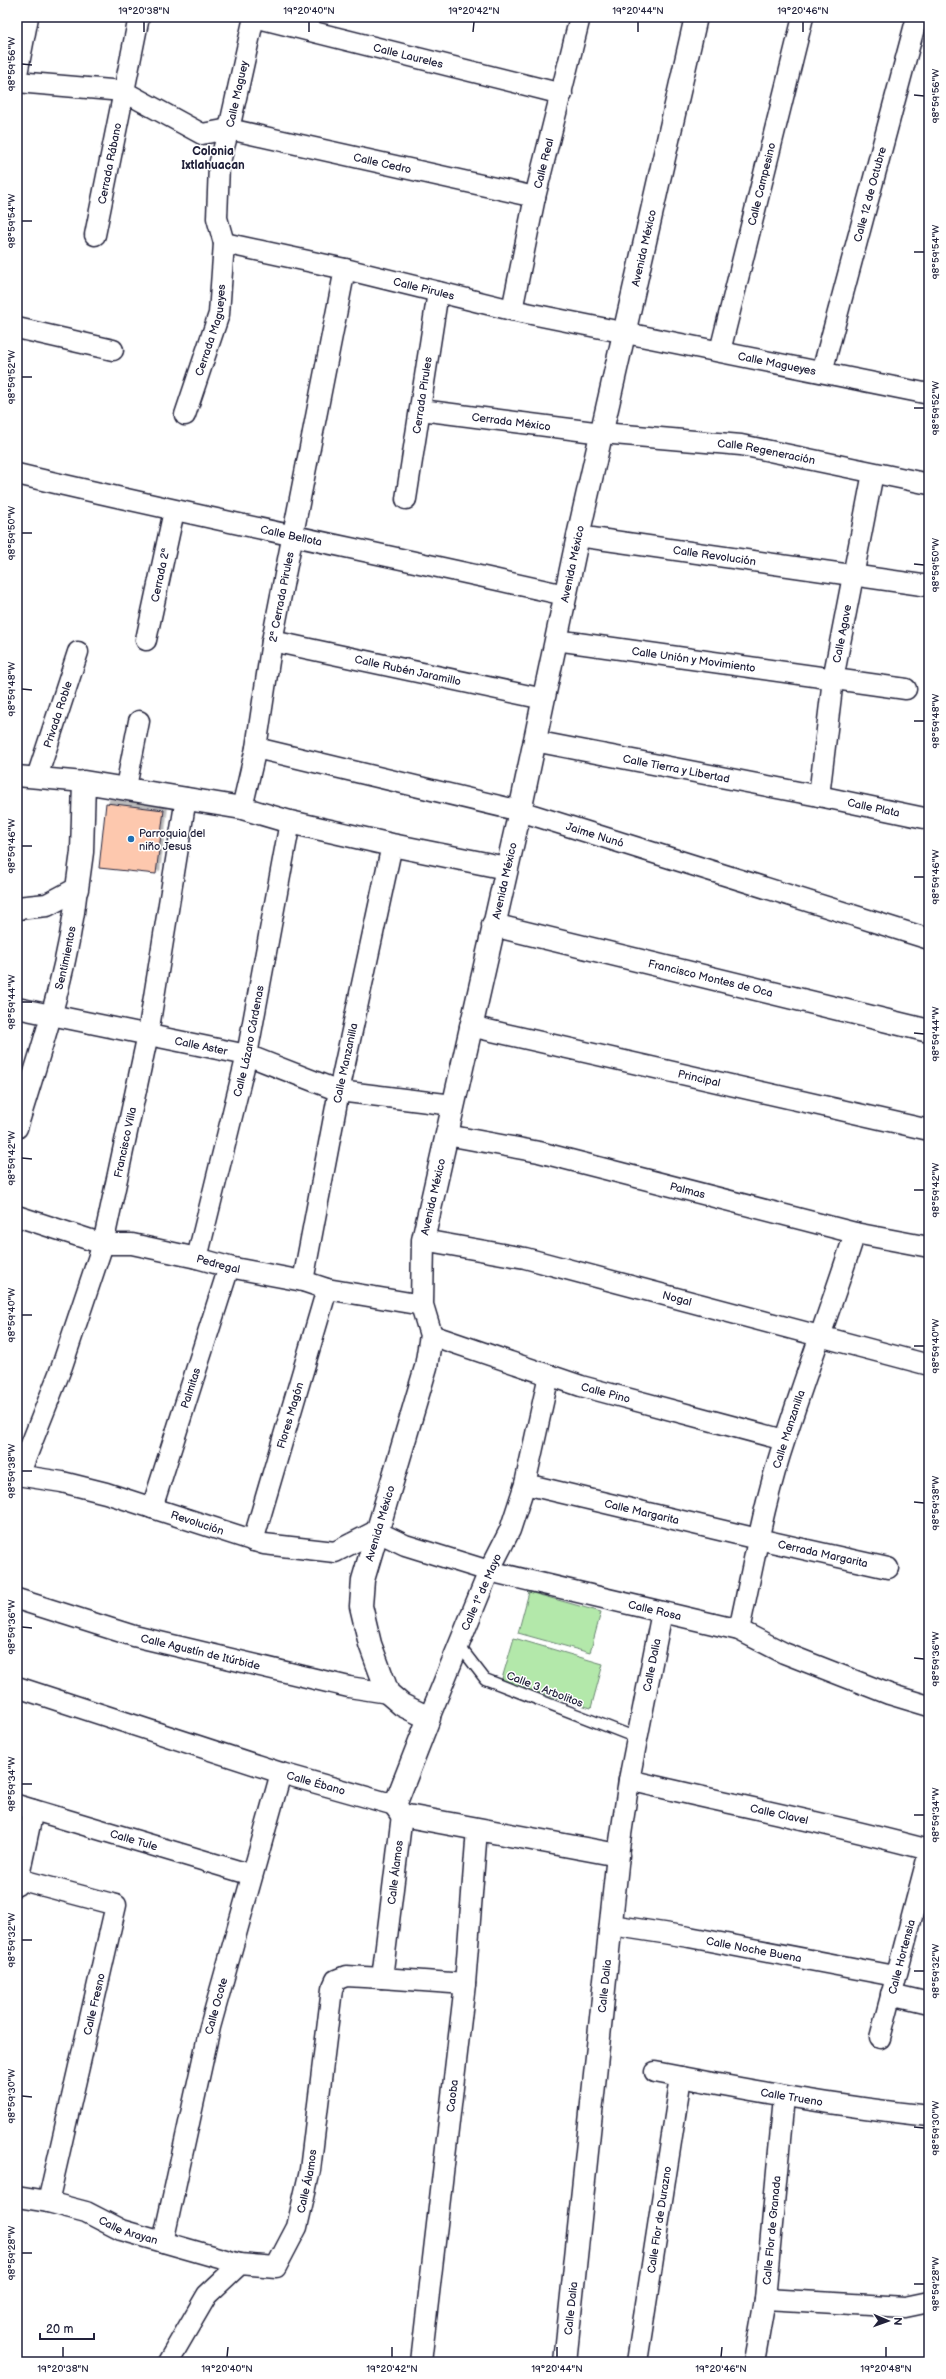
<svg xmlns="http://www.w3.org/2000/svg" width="946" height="2379" viewBox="0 0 946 2379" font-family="'Balsamiq Sans',sans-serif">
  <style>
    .green { fill: #b3e8aa; stroke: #6a8572 }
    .building { fill: #fdc8ae; stroke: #22223b; filter: url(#shadow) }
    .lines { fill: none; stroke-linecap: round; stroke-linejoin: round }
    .lane-casing { stroke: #22223b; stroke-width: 13 }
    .street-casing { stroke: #22223b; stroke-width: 23 }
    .secondary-casing { stroke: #22223b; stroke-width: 25 }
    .lane { stroke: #fff; stroke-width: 10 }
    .street { stroke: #fff; stroke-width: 20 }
    .secondary { stroke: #fff; stroke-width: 22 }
    .ticks { fill: none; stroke: #22223b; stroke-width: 1.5 }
    .poi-dot { fill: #1f6fb2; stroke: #fff; stroke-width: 1.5 }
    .labels { text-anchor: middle; stroke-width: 3; stroke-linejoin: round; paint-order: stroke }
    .street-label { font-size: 11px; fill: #22223b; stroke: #fff }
    .poi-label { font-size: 11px; fill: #22223b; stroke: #fff; text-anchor: start }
    .neighbourhood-label { font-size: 12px; font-weight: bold; fill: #22223b; stroke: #fff }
    .neatline { fill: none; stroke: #22223b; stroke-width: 1.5 }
    .ticks-label { font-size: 10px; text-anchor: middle; fill: #22223b }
  </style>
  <defs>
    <filter id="shadow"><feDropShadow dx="3.5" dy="-3.5" stdDeviation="0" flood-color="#0004"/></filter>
  </defs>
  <rect width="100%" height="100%" fill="#fff"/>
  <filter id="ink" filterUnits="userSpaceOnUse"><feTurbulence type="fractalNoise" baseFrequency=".025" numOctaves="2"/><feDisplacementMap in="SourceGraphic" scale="8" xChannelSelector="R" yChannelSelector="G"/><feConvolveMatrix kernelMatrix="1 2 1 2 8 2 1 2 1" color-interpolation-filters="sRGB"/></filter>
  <g filter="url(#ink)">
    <g class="green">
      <polygon points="529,1592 601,1612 590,1653 518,1633"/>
      <polygon points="514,1638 603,1664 591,1708 501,1682"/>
    </g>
    <polygon class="building" points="106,803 164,810 156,874 99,868"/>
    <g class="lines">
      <g class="lane-casing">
        <polyline id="lane" points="458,1644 485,1679 637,1738"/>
      </g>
      <g class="street-casing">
        <g id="street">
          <path id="s1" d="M254 17 562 94"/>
          <polyline points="17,74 28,17"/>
          <path id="s2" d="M17 82 123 91 202 134 229 129 535 197"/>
          <path id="s3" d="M95 235 139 17"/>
          <path id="s4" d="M224 243 345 269 512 310 929 394"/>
          <path id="s5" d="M512 310 535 197 580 17"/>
          <polyline points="17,328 113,350"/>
          <path id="s6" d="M720 351 803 17"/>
          <path id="s7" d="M822 372 917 17"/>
          <path id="s8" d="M421 410 602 433 741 445 929 484"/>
          <path id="s9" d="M185 415 219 314 224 243 217 218 219 165 229 129 254 17"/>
          <path id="s10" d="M17 474C199 517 382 554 565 595"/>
          <path id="s11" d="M406 499 438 292"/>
          <path id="s12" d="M578 536 929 586"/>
          <polyline points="146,640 174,511"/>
          <path id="s13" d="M556 640 906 689"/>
          <path id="s14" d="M272 641 544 699"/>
          <path id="s15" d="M534 741 819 796 929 819"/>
          <path id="s16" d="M256 748 520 811 929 939"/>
          <polyline points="17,776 84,782"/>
          <path id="s17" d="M37 777 78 652"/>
          <polyline points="126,787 139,721"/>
          <path id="s18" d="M819 796 833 679 873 473"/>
          <polyline points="242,808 256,748 272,641 345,269"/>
          <path id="s19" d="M17 1008 247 1055 339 1091 453 1105"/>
          <path id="s20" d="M470 1026 929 1130"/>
          <path id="s21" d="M17 1128C41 1049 68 972 77 889"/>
          <path id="s22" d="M447 1135 539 1152 855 1233 929 1247"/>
          <path id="s23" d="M17 1216 103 1244H132L197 1258 229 1267 303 1281 327 1289 422 1305"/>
          <path id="s24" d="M423 1240 525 1258 929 1365"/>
          <path id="s25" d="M197 1258 247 1055 290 822"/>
          <path id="s26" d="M303 1281 339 1091 392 845"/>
          <path id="s27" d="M431 1335 581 1386 784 1440"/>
          <path id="s28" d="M17 1475 62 1482 106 1493 264 1544 335 1552 376 1531 405 1545 489 1571 739 1630 784 1653 889 1694 929 1706"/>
          <path id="s29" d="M19 1475 62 1366 103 1244 148 1034 186 798"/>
          <path id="s30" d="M525 1484 758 1539 888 1568"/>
          <path id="s31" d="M152 1508 229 1267"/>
          <path id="s32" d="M253 1541 327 1289"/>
          <path id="s33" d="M17 1599 134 1636 349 1687 388 1693"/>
          <path id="s34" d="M739 1630C753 1567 764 1501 785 1439 807 1370 833 1302 855 1233"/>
          <path id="s35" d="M17 1687 281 1773 395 1805"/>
          <polyline points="429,1718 489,1571 510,1530 525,1484 549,1375"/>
          <path id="s36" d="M629 1780C729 1804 830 1823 929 1850"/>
          <path id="s37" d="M17 1805 252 1875"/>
          <path id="s38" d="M618 1855 629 1780 662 1612"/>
          <polyline points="18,1879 116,1905 48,2202"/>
          <polyline points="17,1885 33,1810"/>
          <path id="s39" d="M611 1925 689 1937 895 1976"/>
          <polyline points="382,1978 465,1984"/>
          <polyline points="891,1994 929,2003"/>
          <path id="s40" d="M880 2038 929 1852"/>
          <path id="s41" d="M655 2072C748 2090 835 2106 929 2116"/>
          <path id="s42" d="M17 2197 48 2202 86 2212 121 2230 240 2264"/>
          <path id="s43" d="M163 2242 210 2027 281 1773"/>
          <polyline points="765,2299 905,2307 929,2302"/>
          <path id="s44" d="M168 2362 207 2295 240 2264 276 2267 297 2227 310 2170 332 1989 336 1980 346 1976 382 1978 402 1815"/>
          <path id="s45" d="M421 2362 465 1984 477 1829"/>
          <path id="s46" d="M637 2362 681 2077"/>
          <path id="s47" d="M754 2362 765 2299 784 2097"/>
        </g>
      </g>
      <g class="secondary-casing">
        <g id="secondary">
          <polyline points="17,908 47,905 77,889 82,852 84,782 242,808 290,822 392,845 506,868"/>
          <path id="s48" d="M493 925 929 1031"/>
          <path id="s49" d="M565 2362 618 1855 402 1815 395 1805 429 1718 402 1705 388 1693 370 1644 361 1606 363 1580 426 1367 431 1335 422 1305 423 1240 520 811 578 536 696 17"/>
        </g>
      </g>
      <use href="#lane" class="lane"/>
      <use href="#street" class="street"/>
      <use href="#secondary" class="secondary"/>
    </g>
  </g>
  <path class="ticks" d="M144 32V22M309 32V22M473 32 474 22M638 32V22M803 32V22M22 64 32 65M914 95 924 96M22 221H32M914 252H924M22 377H32M914 408H924M22 533H32M914 564 924 565M22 689 32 690M914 721H924M22 846H32M914 877H924M22 1002H32M914 1033 924 1034M22 1158 32 1159M914 1190H924M22 1315H32M914 1346H924M22 1471H32M914 1502 924 1503M22 1627 32 1628M914 1658 924 1659M22 1784H32M914 1815H924M22 1940H32M914 1971H924M22 2096 32 2097M914 2127 924 2128M22 2253H32M914 2284H924M63 2357V2347M227 2357 228 2347M392 2357V2347M557 2357V2347M721 2357 722 2347M886 2357V2347"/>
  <circle class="poi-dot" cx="131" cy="839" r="4"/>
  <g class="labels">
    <g class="street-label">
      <text dy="4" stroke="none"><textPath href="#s1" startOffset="159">Calle Laureles</textPath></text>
      <text dy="4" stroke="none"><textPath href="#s9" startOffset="330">Calle Maguey</textPath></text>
      <text dy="4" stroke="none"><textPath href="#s3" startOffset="73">Cerrada Rábano</textPath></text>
      <text dy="4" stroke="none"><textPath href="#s2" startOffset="381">Calle Cedro</textPath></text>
      <text dy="4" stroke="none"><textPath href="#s5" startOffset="150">Calle Real</textPath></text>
      <text dy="4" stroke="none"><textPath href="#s6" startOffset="172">Calle Campesino</textPath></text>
      <text dy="4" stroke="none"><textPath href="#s7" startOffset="184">Calle 12 de Octubre</textPath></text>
      <text dy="4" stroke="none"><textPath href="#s49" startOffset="2368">Avenida México</textPath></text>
      <text dy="4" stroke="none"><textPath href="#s4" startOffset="205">Calle Pirules</textPath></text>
      <text dy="4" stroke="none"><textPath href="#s9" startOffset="89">Cerrada Magueyes</textPath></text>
      <text dy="4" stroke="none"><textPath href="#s4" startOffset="566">Calle Magueyes</textPath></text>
      <text dy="4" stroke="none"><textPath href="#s11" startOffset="105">Cerrada Pirules</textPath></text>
      <text dy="4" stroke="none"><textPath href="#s8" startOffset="91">Cerrada México</textPath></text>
      <text dy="4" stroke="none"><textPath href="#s8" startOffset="348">Calle Regeneración</textPath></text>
      <text dy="4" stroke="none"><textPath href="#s10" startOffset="281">Calle Bellota</textPath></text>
      <text dy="4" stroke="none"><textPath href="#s12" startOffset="138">Calle Revolución</textPath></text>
      <text dy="4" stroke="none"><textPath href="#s49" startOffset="2044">Avenida México</textPath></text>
      <text transform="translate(160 575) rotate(-78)" y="4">Cerrada 2ª</text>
      <text transform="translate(281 597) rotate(-79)" y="4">2ª Cerrada Pirules</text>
      <text dy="4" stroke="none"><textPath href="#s18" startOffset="164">Calle Agave</textPath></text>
      <text dy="4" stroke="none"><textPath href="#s13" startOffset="139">Calle Unión y Movimiento</textPath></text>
      <text dy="4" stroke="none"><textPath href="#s14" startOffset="139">Calle Rubén Jaramillo</textPath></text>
      <text dy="4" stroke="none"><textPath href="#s17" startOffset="66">Privada Roble</textPath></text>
      <text dy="4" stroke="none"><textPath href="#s15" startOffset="145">Calle Tierra y Libertad</textPath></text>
      <text dy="4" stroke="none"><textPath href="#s15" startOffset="346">Calle Plata</textPath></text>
      <text dy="4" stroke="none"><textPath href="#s16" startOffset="350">Jaime Nunó</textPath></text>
      <text dy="4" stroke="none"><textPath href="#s49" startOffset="1720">Avenida México</textPath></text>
      <text dy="4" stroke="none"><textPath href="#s21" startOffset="177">Sentimientos</textPath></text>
      <text dy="4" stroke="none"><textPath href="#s48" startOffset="224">Francisco Montes de Oca</textPath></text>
      <text dy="4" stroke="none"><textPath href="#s25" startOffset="223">Calle Lázaro Cárdenas</textPath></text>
      <text dy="4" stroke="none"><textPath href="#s19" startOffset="188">Calle Aster</textPath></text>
      <text dy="4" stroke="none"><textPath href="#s26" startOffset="222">Calle Manzanilla</textPath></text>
      <text dy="4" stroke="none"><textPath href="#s20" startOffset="235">Principal</textPath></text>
      <text dy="4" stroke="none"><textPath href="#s29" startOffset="350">Francisco Villa</textPath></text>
      <text dy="4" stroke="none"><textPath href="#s22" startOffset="247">Palmas</textPath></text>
      <text dy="4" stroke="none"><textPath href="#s49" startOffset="1396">Avenida México</textPath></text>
      <text dy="4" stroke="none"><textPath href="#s23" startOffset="208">Pedregal</textPath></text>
      <text dy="4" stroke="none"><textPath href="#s24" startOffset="261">Nogal</textPath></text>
      <text dy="4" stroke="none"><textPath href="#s31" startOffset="126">Palmitas</textPath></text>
      <text dy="4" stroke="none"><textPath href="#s27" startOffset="184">Calle Pino</textPath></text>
      <text dy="4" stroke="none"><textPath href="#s32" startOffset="131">Flores Magón</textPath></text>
      <text dy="4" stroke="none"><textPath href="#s34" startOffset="207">Calle Manzanilla</textPath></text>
      <text dy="4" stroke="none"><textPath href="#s30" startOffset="120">Calle Margarita</textPath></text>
      <text dy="4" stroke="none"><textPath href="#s28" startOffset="187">Revolución</textPath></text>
      <text dy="4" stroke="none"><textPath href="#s49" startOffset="1060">Avenida México</textPath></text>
      <text dy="4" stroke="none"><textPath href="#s30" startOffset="306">Cerrada Margarita</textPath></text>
      <text transform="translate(481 1592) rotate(-66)" y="4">Calle 1º de Mayo</text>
      <text dy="4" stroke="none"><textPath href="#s28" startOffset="665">Calle Rosa</textPath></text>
      <text dy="4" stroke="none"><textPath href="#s33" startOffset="191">Calle Agustín de Itúrbide</textPath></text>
      <text dy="4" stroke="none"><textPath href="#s38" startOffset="193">Calle Dalia</textPath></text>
      <text transform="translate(545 1689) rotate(21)" y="4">Calle 3 Arbolitos</text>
      <text dy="4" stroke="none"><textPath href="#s35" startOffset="314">Calle Ébano</textPath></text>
      <text dy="4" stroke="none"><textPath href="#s36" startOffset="154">Calle Clavel</textPath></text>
      <text dy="4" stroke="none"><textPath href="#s37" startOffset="122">Calle Tule</textPath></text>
      <text dy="4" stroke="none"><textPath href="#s44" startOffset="608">Calle Álamos</textPath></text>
      <text dy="4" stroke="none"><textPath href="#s39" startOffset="145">Calle Noche Buena</textPath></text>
      <text dy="4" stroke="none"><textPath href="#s40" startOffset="84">Calle Hortensia</textPath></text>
      <text dy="4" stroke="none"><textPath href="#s49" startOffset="378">Calle Dalia</textPath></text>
      <text transform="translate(94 2004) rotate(-77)" y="4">Calle Fresno</text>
      <text dy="4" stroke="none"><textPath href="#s43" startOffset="242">Calle Ocote</textPath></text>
      <text dy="4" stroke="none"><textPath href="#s45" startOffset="268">Caoba</textPath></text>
      <text dy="4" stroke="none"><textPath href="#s41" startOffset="139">Calle Trueno</textPath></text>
      <text dy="4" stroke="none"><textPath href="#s44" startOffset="251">Calle Álamos</textPath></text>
      <text dy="4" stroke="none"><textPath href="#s46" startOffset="144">Calle Flor de Durazno</textPath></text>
      <text dy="4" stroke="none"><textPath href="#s42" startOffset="117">Calle Arayan</textPath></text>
      <text dy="4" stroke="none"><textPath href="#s47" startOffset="133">Calle Flor de Granada</textPath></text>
      <text dy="4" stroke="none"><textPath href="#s49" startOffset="54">Calle Dalia</textPath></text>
    </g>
    <g class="poi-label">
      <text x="139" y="837">Parroquia del<tspan x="139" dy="13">niño Jesus</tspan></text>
    </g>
    <g class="neighbourhood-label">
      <text x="213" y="155">Colonia<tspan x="213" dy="14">Ixtlahuacan</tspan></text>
    </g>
  </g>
  <rect width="946" height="2379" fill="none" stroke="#fff" stroke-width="44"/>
  <g transform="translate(888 2321) rotate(92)" stroke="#ffffff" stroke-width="3" paint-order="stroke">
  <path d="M0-3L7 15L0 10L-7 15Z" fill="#22223b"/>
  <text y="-6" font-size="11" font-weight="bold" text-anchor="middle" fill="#22223b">N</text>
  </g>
  <path d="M40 2333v6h54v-6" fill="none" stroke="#22223b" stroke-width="2"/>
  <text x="46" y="2333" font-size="12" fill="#22223b" stroke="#ffffff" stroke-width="3" paint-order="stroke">20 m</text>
  <rect x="22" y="22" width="902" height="2335" class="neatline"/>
  <g class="ticks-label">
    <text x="144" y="14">19°20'38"N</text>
    <text x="309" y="14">19°20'40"N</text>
    <text x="474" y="14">19°20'42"N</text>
    <text x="638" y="14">19°20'44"N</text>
    <text x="803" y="14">19°20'46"N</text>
    <text transform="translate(11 64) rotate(-90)" y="4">98°59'56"W</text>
    <text transform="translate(935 96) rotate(-90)" y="4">98°59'56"W</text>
    <text transform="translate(11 221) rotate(-90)" y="4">98°59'54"W</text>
    <text transform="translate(935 252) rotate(-90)" y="4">98°59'54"W</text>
    <text transform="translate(11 377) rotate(-90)" y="4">98°59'52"W</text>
    <text transform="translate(935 408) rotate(-90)" y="4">98°59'52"W</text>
    <text transform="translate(11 533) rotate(-90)" y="4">98°59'50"W</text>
    <text transform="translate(935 565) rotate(-90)" y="4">98°59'50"W</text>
    <text transform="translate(11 689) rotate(-90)" y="4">98°59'48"W</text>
    <text transform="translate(935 721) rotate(-90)" y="4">98°59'48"W</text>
    <text transform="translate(11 846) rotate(-90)" y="4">98°59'46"W</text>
    <text transform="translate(935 877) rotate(-90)" y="4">98°59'46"W</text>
    <text transform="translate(11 1002) rotate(-90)" y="4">98°59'44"W</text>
    <text transform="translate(935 1034) rotate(-90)" y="4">98°59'44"W</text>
    <text transform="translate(11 1158) rotate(-90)" y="4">98°59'42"W</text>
    <text transform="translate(935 1190) rotate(-90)" y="4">98°59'42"W</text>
    <text transform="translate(11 1315) rotate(-90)" y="4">98°59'40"W</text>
    <text transform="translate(935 1346) rotate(-90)" y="4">98°59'40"W</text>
    <text transform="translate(11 1471) rotate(-90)" y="4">98°59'38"W</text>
    <text transform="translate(935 1503) rotate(-90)" y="4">98°59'38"W</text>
    <text transform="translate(11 1627) rotate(-90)" y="4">98°59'36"W</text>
    <text transform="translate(935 1659) rotate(-90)" y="4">98°59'36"W</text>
    <text transform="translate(11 1784) rotate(-90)" y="4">98°59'34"W</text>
    <text transform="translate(935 1815) rotate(-90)" y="4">98°59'34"W</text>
    <text transform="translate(11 1940) rotate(-90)" y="4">98°59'32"W</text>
    <text transform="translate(935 1971) rotate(-90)" y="4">98°59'32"W</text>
    <text transform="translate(11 2096) rotate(-90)" y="4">98°59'30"W</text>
    <text transform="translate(935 2128) rotate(-90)" y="4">98°59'30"W</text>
    <text transform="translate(11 2253) rotate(-90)" y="4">98°59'28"W</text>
    <text transform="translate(935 2284) rotate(-90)" y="4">98°59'28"W</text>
    <text x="63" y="2372">19°20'38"N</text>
    <text x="227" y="2372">19°20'40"N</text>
    <text x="392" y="2372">19°20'42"N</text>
    <text x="557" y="2372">19°20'44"N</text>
    <text x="721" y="2372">19°20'46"N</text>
    <text x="886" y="2372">19°20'48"N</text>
  </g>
</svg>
